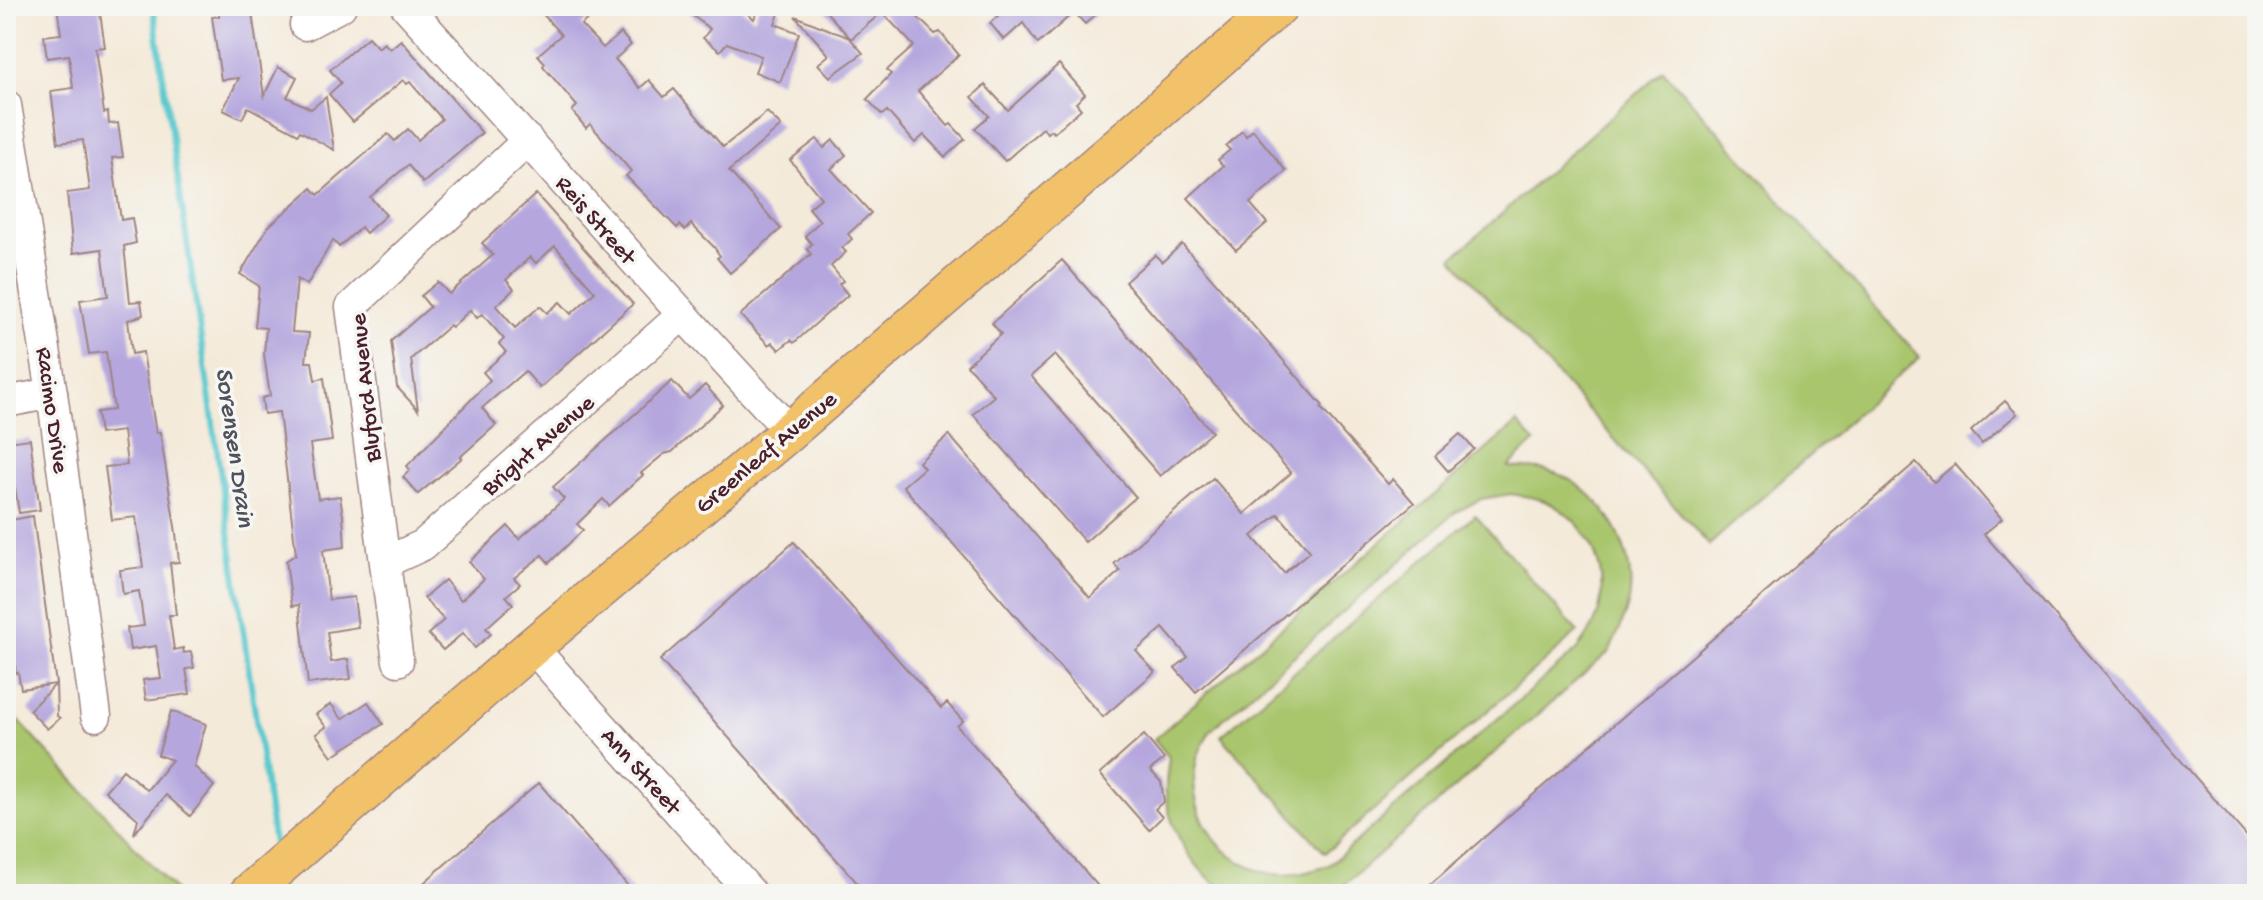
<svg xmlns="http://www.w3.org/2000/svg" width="2263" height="900" viewBox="0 0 2263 900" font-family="'Gochi Hand',sans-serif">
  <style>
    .green { fill: #a9c66d; stroke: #7a724c; stroke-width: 2; fill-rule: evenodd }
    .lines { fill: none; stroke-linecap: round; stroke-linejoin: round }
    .stream { stroke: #5bc9cf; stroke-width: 6 }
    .building { fill: #b5a7de; fill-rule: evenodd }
    .minor-casing { stroke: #9f8482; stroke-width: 33 }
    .major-casing { stroke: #9f8482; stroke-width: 41 }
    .minor { stroke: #fff; stroke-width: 30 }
    .major { stroke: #f2c26a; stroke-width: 38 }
    .labels { text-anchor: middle; stroke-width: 7; stroke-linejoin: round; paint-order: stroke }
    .street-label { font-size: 24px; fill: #4a1f2b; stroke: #f6f6f2 }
    .water-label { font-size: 26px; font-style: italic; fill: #4f525c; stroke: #f6f6f2 }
  </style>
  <rect width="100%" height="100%" fill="#f6f6f2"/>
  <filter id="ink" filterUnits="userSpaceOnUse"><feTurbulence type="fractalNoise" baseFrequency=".0125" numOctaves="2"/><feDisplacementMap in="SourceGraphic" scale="16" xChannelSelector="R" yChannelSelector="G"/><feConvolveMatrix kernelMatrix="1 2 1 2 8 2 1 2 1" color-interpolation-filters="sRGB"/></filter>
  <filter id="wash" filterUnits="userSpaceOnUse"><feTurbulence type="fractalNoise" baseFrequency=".006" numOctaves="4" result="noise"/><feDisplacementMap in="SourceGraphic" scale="32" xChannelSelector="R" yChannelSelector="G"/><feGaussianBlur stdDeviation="1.8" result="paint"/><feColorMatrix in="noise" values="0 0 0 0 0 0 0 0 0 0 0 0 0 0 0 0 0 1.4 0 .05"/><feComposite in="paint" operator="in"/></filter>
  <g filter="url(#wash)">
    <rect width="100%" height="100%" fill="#f4ead9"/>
    <g class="green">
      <polygon points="1663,70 1920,357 1709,545 1452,258"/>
      <path d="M1517 423 1535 442 1508 467C1520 468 1534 468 1545 470 1597 482 1635 543 1630 594 1627 615 1618 633 1609 652L1335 893C1321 895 1249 897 1237 894 1198 882 1169 831 1166 793 1165 782 1168 768 1169 757L1154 739ZM1511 494C1521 496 1533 497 1542 500 1591 519 1615 577 1594 624 1590 633 1583 642 1577 650L1329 865C1310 872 1289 878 1268 873 1218 862 1184 810 1197 759 1199 750 1206 740 1210 731L1454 513 1481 499Z"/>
      <polygon points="1475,515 1578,632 1325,853 1221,736"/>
      <polygon points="6,707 178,894 6,894"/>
    </g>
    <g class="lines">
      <polyline class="stream" points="153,6 275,851"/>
    </g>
    <g id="blocks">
      <g class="building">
        <polygon points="66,6 99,6 105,47 95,48 104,113 108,112 109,124 118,123 123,157 112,158 121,220 132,218 136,243 124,246 130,302 141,301 143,315 128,320 132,354 143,352 156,433 160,432 176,533 179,562 170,563 176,615 169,615 174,650 183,648 184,653 191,652 194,668 186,669 190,694 146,700 143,680 161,678 156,646 130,650 127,628 144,626 139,591 123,594 120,570 143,567 136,517 112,520 105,467 127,465 123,431 100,434 97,412 114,410 106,352 89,354 80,300 108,296 102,249 73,253 67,193 90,190 83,140 58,143 51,91 73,88 69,55 47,58 44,36 61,34 57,7"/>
        <polygon points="220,6 251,6 264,96 278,67 297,77 287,97 311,109 326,97 334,150 300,131 298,134 248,107 242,119 223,110 239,78 221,80 212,17 219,16"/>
        <polygon points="536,6 584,6 592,15 581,25 603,48 621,33 631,45 615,59 640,88 649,80 664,97 674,89 723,147 767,112 781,126 729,171 781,229 730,273 717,258 720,256 714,247 691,224 685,230 680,225 677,228 626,176 631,171 590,124 586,128 572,111 577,106 543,66 545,63 538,55 561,35"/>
        <polygon points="680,6 738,6 754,19 759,6 769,6 780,11 775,24 799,33 780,82 755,72 761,56 727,43 720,51 703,38 710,29"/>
        <polygon points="821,6 906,6 935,34 940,32 959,55 918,91 948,126 951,124 965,139 945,157 924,135 915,143 887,111 882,115 867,99 891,74 887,70 914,46 882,12 851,39"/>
        <polygon points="1009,6 1105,6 1085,24 1074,12 1038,44 1023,23 1004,40 990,23"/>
        <polygon points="795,16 850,38 863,53 830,77 818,64 829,55"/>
        <polygon points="368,37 378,48 384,43 390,49 401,40 482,133 423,183 408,165 370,197 386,215 366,233 361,227 339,247 333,240 307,285 297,279 292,332 309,333 306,362 312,362 315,380 324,378 332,441 310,444 318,499 340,496 343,516 345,547 323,550 329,600 354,597 358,627 327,632 331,662 348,659 351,679 308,684 299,605 292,606 286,561 296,554 279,412 264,414 262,398 270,396 264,354 266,328 255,327 259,286 240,274 268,227 312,188 318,195 388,134 395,141 408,129 418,140 442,119 410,82 407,84 403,80 353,122 329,94 341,83 330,70"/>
        <polygon points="1059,64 1085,94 1076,103 1081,109 1054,133 1051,130 1047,133 1043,128 1005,161 975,128 989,116 972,97 985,85 1008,110"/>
        <polygon points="1253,130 1286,171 1250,203 1267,223 1236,250 1188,198 1223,166 1218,160 1230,150 1226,146 1242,131 1246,136"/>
        <polygon points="817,139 824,148 833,140 846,155 831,169 871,213 848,234 852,239 842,248 846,252 831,266 843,281 839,284 848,295 794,343 791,340 779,350 772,342 769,345 740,315 811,254 807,249 812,244 805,236 820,221 809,208 821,198 790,160"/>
        <path d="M536 194 633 304 540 388 525 371 482 408 496 425 460 457 462 458 418 494 403 477 410 470 407 466 490 380 483 372 506 352 499 344 504 339 482 314 477 318 470 310 452 327 450 325 411 359 418 410 397 387 391 341 430 307 421 296 438 282 449 294 493 255 482 243ZM555 246 595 292 571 314 560 302 547 313 540 306 515 328 496 306 514 289 506 280 530 257 536 263Z"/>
        <path d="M1182 244 1323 406 1321 408 1345 436 1388 484 1393 479 1414 503 1196 692 1175 668 1188 657 1163 628 1136 651 1155 672 1103 717 903 486 924 468 919 462 949 435 1090 598 1120 571 1114 564 1213 478 1244 514 1291 473 1125 282 1155 255 1162 262ZM1278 514 1310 551 1284 573 1252 536Z"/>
        <polygon points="1062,260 1212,432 1160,476 1055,355 1031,376 1136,497 1085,542 973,414 994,396 967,365 1001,334 992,323"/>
        <polygon points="672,381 689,399 705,385 723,405 672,452 664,454 641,473 643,475 609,506 603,499 577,524 583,530 549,563 542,555 514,578 520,584 506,596 513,604 486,628 491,634 475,648 463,633 443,650 428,634 444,620 424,598 445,580 461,600 484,579 469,562 508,526 519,539 544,517 564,499 553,487"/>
        <polygon points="2005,401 2017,414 1982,444 1971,431"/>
        <polygon points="1460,434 1474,449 1448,471 1435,456"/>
        <polygon points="30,439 40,510 19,513 15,487 10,488 6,442"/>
        <polygon points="1916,462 1934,482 1955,464 2002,519 1984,534 2257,848 2257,880 2241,894 1419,894"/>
        <polygon points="33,516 56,684 21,689 18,672 16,673 10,622 6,622 6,521"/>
        <polygon points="794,542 941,708 947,703 963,721 957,726 1105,894 867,894 660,660"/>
        <polygon points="56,684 57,716 60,718 47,729 29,710"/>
        <polygon points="368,702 383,724 332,756 316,734 326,727 316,714 331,704 342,719"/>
        <polygon points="171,711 206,724 194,766 214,786 190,816 166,795 134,834 138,819 105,791 123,770 147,790 172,760 158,755"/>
        <polygon points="1144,735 1164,759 1150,770 1161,782 1164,801 1155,809 1162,817 1149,830 1100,774"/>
        <polygon points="539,783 635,894 411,894 506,811"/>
      </g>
    </g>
  </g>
  <g filter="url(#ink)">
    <use href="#blocks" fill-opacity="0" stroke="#9f8482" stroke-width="2"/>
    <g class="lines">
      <g class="minor-casing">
        <g id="minor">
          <path d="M406 6C535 147 659 292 790 431"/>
          <polyline points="305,25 341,6"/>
          <polyline points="6,105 52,393 96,716"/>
          <polyline points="6,402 52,393"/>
          <polyline points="386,562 423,545 681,316"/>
          <polyline points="532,647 752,894"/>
          <polyline points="398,661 351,307 528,140"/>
        </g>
      </g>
      <g class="major-casing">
        <polyline id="major" points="248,894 532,647 790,431 1279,6"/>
      </g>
      <use href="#minor" class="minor"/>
      <use href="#major" class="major"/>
    </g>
  </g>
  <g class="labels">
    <g class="street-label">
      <text transform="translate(597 219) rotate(49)" y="8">Reis Street</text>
      <text transform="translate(364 388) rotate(-96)" y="8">Bluford Avenue</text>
      <text transform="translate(54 410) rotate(82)" y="8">Racimo Drive</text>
      <text transform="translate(537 444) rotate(-41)" y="8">Bright Avenue</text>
      <text transform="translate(765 451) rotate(-40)" y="8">Greenleaf Avenue</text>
      <text transform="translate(642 770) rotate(48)" y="8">Ann Street</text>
    </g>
    <g class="water-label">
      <text transform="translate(237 447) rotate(82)" y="9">Sorensen Drain</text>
    </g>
  </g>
  <rect width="2263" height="900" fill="none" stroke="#f6f6f2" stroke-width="32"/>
</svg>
